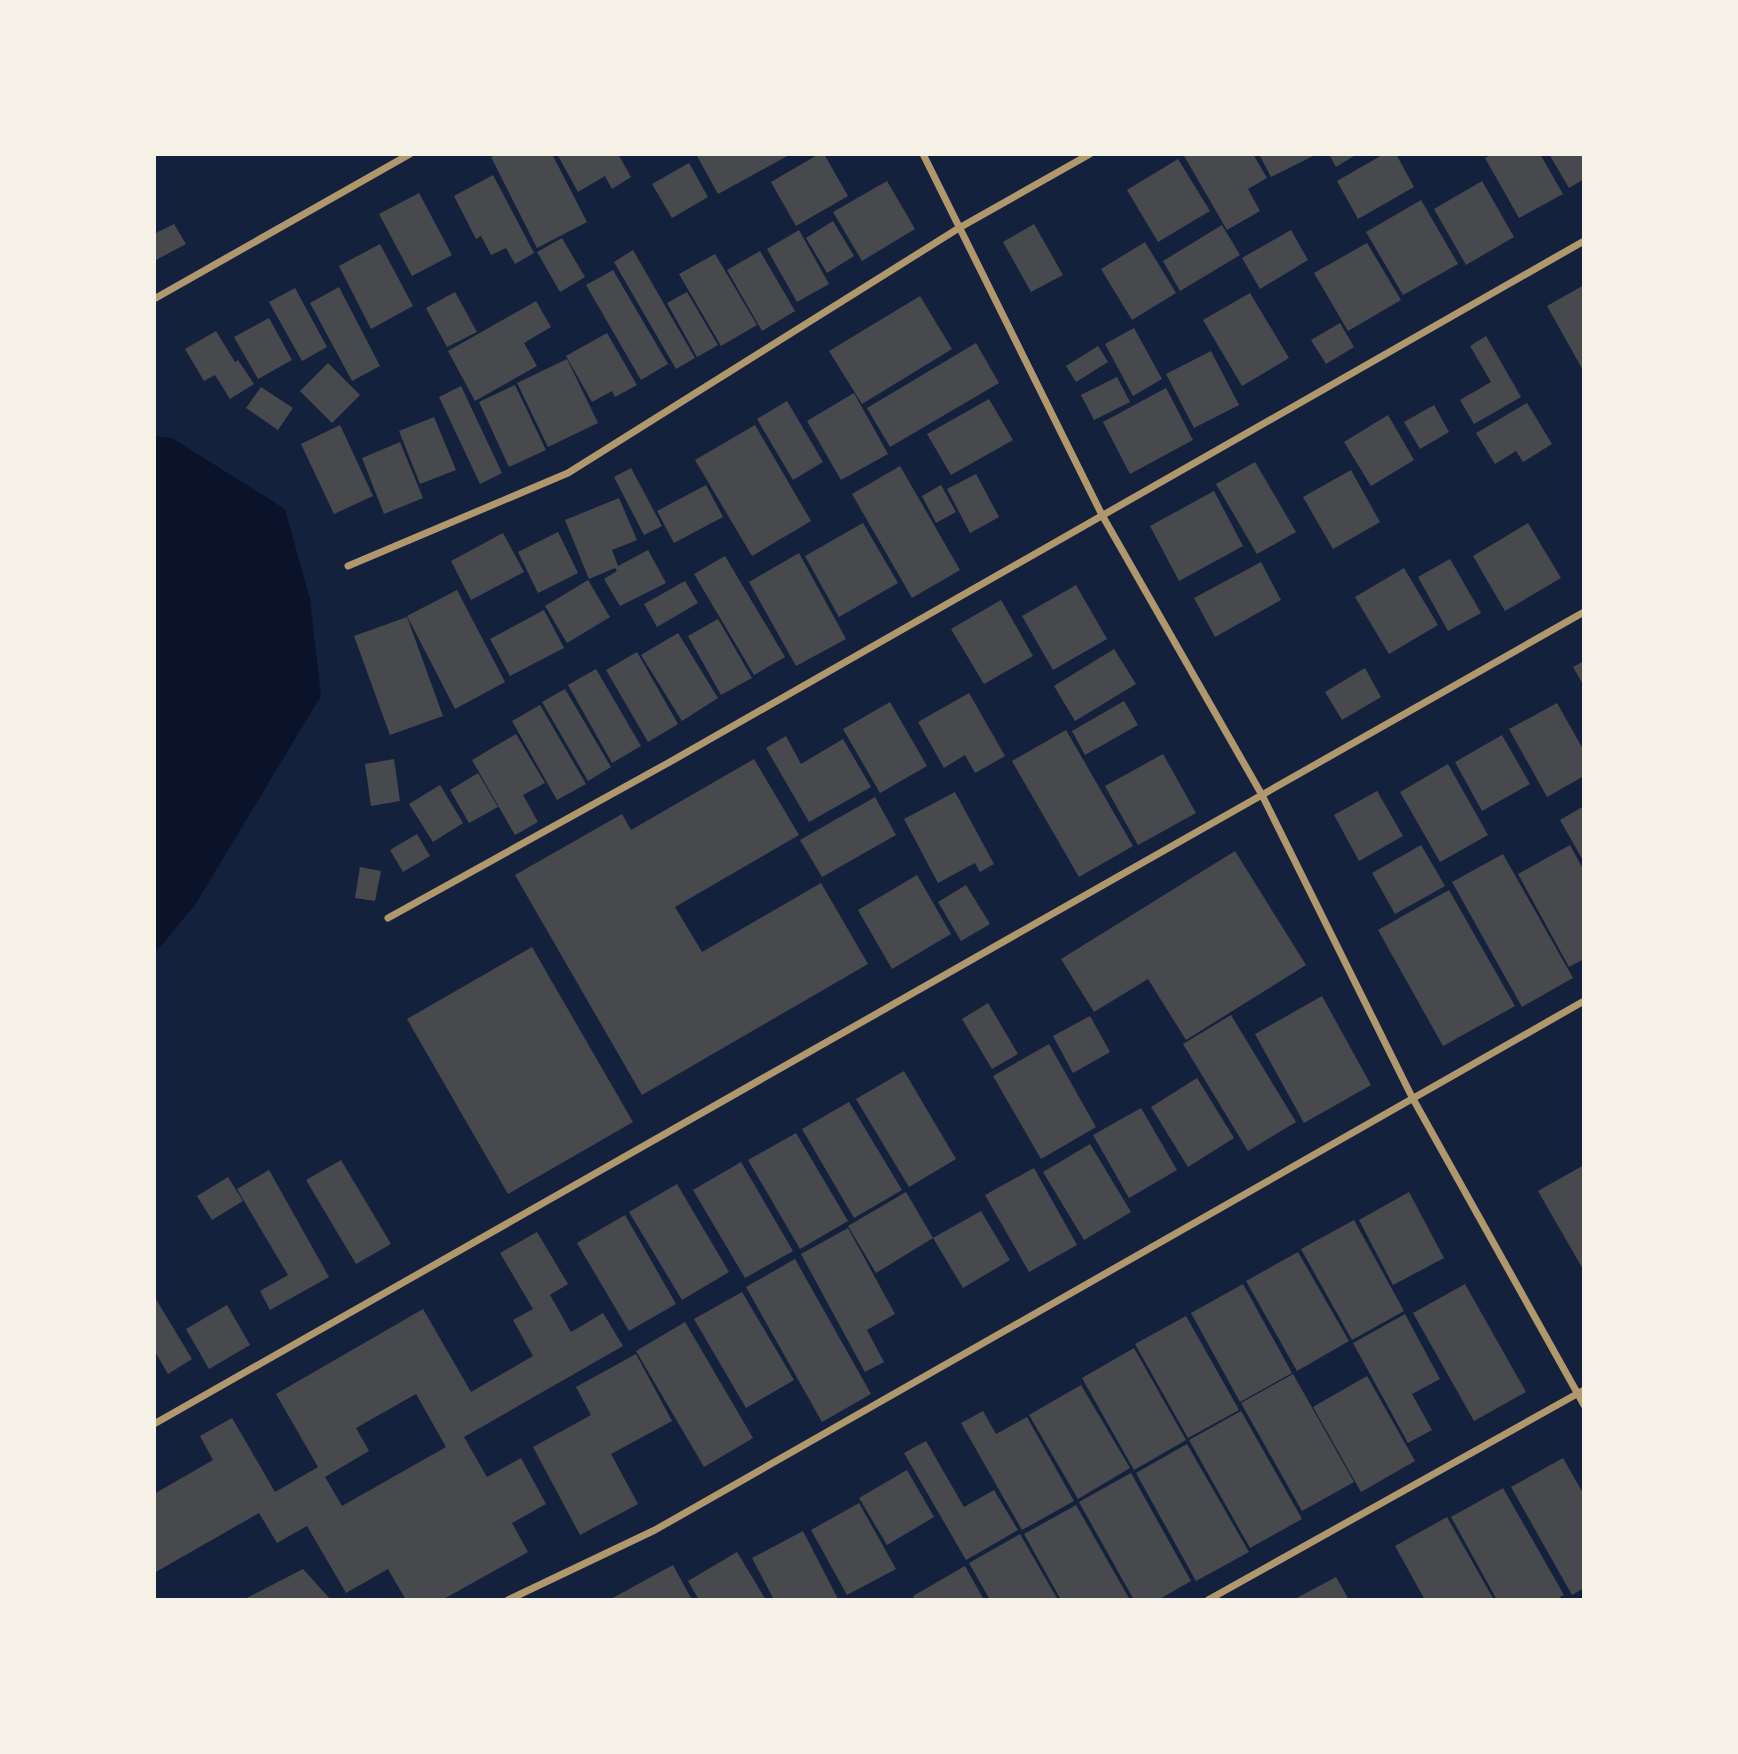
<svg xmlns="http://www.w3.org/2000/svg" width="1738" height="1754" viewBox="0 0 1738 1754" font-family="'PT Serif',serif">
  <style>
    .water { fill: #0b132b }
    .building { fill: #48494c; fill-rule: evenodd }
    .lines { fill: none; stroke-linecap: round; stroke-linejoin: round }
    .minor { stroke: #b1986c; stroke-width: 7 }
  </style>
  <rect width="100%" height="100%" fill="#14213d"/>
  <polygon class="water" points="154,436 172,438 285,509 310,599 321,696 195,905 154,954"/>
  <g class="building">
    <polygon points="498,154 552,154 587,222 537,248 491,157"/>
    <polygon points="557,154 618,154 631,177 612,189 605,176 578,192"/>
    <polygon points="696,154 791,154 718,194"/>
    <polygon points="819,154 824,154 848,196 796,226 771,182"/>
    <polygon points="1183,154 1253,154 1267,178 1248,189 1260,211 1227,230"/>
    <polygon points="1259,154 1317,154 1271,177"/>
    <polygon points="1329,154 1357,154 1336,167"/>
    <polygon points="1384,154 1396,154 1414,187 1358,219 1337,181"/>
    <polygon points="1493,154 1540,154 1563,194 1519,218 1485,158"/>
    <polygon points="1549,154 1584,154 1584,179 1569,188"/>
    <polygon points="1178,159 1210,211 1158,242 1127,190"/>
    <polygon points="689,163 708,197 672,218 652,184"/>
    <polygon points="493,175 534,253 515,264 506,248 491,255 481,236 476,239 454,196"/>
    <polygon points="887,181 915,229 862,261 833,212"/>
    <polygon points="1482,181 1514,237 1466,265 1434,209"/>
    <polygon points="419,193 452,255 412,276 379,214"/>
    <polygon points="1421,200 1458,264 1403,295 1366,232"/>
    <polygon points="833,221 854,256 827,273 806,238"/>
    <polygon points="174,224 186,244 154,261 154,234"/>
    <polygon points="1034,224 1063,275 1031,292 1003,242"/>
    <polygon points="1222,225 1240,255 1180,291 1163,261"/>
    <polygon points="799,230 829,284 797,302 767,249"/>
    <polygon points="1291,230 1308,260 1260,289 1242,258"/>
    <polygon points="562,238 585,277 560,292 537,252"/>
    <polygon points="1145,242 1176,293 1132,320 1101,269"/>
    <polygon points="1367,243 1401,300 1348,331 1314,273"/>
    <polygon points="380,244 413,306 371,329 339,266"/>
    <polygon points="633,250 695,358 676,369 614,262"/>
    <polygon points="760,251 795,311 762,331 727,270"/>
    <polygon points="715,254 757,325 721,346 679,274"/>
    <polygon points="613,270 668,364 641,380 586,285"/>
    <polygon points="1584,285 1584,372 1547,306"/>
    <polygon points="339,287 380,366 352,381 310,303"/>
    <polygon points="295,288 327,347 302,361 269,302"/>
    <polygon points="455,292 477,332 447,347 426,308"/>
    <polygon points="687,292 718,345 697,357 667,303"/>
    <polygon points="1250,293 1289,358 1242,386 1203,320"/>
    <polygon points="920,296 952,349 862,404 829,351"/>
    <polygon points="536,301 551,327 524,343 537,366 475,401 448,351"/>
    <polygon points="269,318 292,360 258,379 234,337"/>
    <polygon points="1340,323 1354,347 1326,364 1311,340"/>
    <polygon points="1134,328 1162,379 1133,396 1105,344"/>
    <polygon points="216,331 235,362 238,360 254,384 230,399 215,375 204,381 185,349"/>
    <polygon points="607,333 637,385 615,397 612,391 592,402 566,356"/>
    <polygon points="1486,336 1521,397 1474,424 1460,400 1491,382 1470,346"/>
    <polygon points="976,343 999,383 890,447 867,408"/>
    <polygon points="1098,346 1108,362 1076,382 1066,366"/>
    <polygon points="1211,351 1239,405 1194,428 1166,374"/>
    <polygon points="567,359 598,423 548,447 517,383"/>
    <polygon points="328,363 360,395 332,423 300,391"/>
    <polygon points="1117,377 1130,402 1094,420 1081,395"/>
    <polygon points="515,385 546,450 509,467 479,402"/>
    <polygon points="461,386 502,473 480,484 439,397"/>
    <polygon points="261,387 293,408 278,430 246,408"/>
    <polygon points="1166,388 1193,440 1130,474 1103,422"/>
    <polygon points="854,393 888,454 841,480 807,421"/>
    <polygon points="989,399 1013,440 951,475 927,434"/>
    <polygon points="787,401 823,462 793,480 757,419"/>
    <polygon points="1527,403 1552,444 1523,462 1516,451 1495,464 1476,433"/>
    <polygon points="1434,405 1449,432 1420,449 1404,422"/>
    <polygon points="1388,415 1414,460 1371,486 1344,442"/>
    <polygon points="434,417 456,470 420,484 399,431"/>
    <polygon points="340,425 373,496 334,514 301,444"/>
    <polygon points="755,425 811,521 752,556 695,460"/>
    <polygon points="400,442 423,498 384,514 362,458"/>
    <polygon points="1255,462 1296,532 1257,554 1216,484"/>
    <polygon points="900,466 960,570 912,598 852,494"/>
    <polygon points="631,468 662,526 644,535 614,477"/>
    <polygon points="1351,470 1380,522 1333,549 1303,497"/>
    <polygon points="976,474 999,517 970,533 947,489"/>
    <polygon points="706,485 723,517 674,543 657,511"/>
    <polygon points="941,485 956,512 936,523 922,496"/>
    <polygon points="1214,491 1243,546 1179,581 1150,526"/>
    <polygon points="619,498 637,540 612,550 618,566 648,550 666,583 620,606 604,579 617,571 615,568 589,579 565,520"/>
    <polygon points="863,523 898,583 839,617 805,556"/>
    <polygon points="1528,523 1561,578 1505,611 1473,556"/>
    <polygon points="558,532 578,573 538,593 518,552"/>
    <polygon points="503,533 524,572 471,600 451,561"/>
    <polygon points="799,553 846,639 796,666 749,582"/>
    <polygon points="725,556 785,657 754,675 694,574"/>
    <polygon points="1450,559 1481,613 1448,631 1418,577"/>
    <polygon points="1261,562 1281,600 1215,637 1194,598"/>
    <polygon points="1404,568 1438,625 1389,654 1355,597"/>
    <polygon points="588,580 610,617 567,643 545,606"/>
    <polygon points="685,581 698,603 657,627 644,604"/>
    <polygon points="1076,585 1107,639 1053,670 1022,616"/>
    <polygon points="457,590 505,682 455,709 407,616"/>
    <polygon points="1001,600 1033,656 984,684 951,629"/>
    <polygon points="544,610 564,648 510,676 490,639"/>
    <polygon points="407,617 443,716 390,735 354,636"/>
    <polygon points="718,619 752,678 721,695 688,636"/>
    <polygon points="678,633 718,698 682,721 641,655"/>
    <polygon points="1114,649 1136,684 1075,721 1054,686"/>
    <polygon points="637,652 678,724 648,742 606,670"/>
    <polygon points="1584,661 1584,686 1573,667"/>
    <polygon points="1365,668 1381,697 1342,720 1325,692"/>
    <polygon points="596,669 641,746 612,763 568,685"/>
    <polygon points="565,689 611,767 588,781 542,702"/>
    <polygon points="969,693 1005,756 975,773 965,755 944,768 918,722"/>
    <polygon points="1124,701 1138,725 1085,755 1072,731"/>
    <polygon points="890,702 927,766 880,793 843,729"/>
    <polygon points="1557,703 1584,751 1584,776 1547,797 1509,729"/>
    <polygon points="540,705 586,784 557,800 512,721"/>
    <polygon points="1066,730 1133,846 1079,877 1012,761"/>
    <polygon points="516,734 545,783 523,795 538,822 515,835 472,760"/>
    <polygon points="1502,735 1530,784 1482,811 1455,762"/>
    <polygon points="786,736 801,764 843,739 871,787 809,822 766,748"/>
    <polygon points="1163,754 1196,813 1138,845 1105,786"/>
    <polygon points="394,759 400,801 371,806 365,764"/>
    <polygon points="754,759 799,835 675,907 702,952 821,883 868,964 642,1095 515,875 622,814 631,830"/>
    <polygon points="1448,764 1488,835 1440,862 1400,792"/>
    <polygon points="478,773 498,807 469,823 450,790"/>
    <polygon points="440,785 463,823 433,842 409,804"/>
    <polygon points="1377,791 1403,836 1359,861 1334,815"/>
    <polygon points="955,792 994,864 980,872 975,863 938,883 904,819"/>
    <polygon points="875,797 896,835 822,877 800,840"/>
    <polygon points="1584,806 1584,862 1560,820"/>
    <polygon points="417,834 430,856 403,872 390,850"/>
    <polygon points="1421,845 1445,886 1395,914 1372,873"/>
    <polygon points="1570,845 1584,871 1584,959 1569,967 1518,874"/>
    <polygon points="1235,851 1306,965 1186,1040 1148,979 1094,1012 1061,959"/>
    <polygon points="1503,854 1573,978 1522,1007 1452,882"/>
    <polygon points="360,867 381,871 375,901 355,898"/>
    <polygon points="917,875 951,934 892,969 858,910"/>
    <polygon points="966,885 990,924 961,941 938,902"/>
    <polygon points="1449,890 1515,1006 1443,1046 1378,930"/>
    <polygon points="532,947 633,1122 508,1194 407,1019"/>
    <polygon points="1322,996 1371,1085 1304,1123 1255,1034"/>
    <polygon points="988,1003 1018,1054 992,1069 962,1019"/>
    <polygon points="1231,1015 1296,1122 1248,1151 1183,1044"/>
    <polygon points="1090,1016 1110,1052 1073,1073 1053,1036"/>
    <polygon points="1049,1044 1096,1127 1041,1159 993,1076"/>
    <polygon points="904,1071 956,1159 909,1187 856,1099"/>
    <polygon points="1197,1078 1234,1138 1188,1167 1151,1107"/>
    <polygon points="849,1102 902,1190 854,1218 802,1129"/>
    <polygon points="1141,1108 1177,1170 1129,1198 1093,1135"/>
    <polygon points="796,1133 848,1221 800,1249 748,1160"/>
    <polygon points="1090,1144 1131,1212 1084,1240 1043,1172"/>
    <polygon points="341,1160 391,1244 356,1264 306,1180"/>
    <polygon points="741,1162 793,1251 745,1278 693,1190"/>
    <polygon points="1584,1165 1584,1271 1538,1191"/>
    <polygon points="1034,1168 1077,1245 1029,1272 985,1195"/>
    <polygon points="269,1170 329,1277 270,1310 260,1291 288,1275 237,1189"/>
    <polygon points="228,1177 243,1201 212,1220 197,1196"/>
    <polygon points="677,1184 729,1272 682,1300 629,1212"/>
    <polygon points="906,1192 933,1238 876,1273 848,1226"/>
    <polygon points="1409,1192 1444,1258 1393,1285 1359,1220"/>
    <polygon points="981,1211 1010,1260 963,1288 933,1238"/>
    <polygon points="625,1215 676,1304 629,1331 577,1243"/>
    <polygon points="1354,1220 1404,1311 1352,1340 1301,1249"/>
    <polygon points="848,1228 895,1314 867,1330 884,1362 865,1372 801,1254"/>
    <path d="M537 1232 568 1284 550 1295 571 1332 603 1313 623 1346 464 1437 487 1477 521 1458 546 1504 512 1523 528 1552 442 1600H406L388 1569 346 1593 307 1526 277 1543 259 1513 154 1573V1494L213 1460 200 1436 232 1418 275 1492 318 1467 276 1394 423 1309 471 1392 533 1356 513 1320 533 1309 500 1253ZM416 1394 446 1447 342 1506 325 1477 369 1451 356 1428Z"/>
    <polygon points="1298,1252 1349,1341 1297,1371 1246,1281"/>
    <polygon points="795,1259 871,1394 822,1422 746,1287"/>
    <polygon points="1243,1284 1292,1373 1240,1402 1191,1313"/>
    <polygon points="1465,1284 1526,1392 1474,1421 1413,1313"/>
    <polygon points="742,1292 794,1380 746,1408 694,1319"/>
    <polygon points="154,1296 192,1359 168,1374 154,1350"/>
    <polygon points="227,1305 250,1345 209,1369 186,1329"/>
    <polygon points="1405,1314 1440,1379 1412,1394 1432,1430 1408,1443 1353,1343"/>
    <polygon points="1186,1316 1239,1410 1188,1438 1135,1344"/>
    <polygon points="685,1322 753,1438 704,1467 636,1351"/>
    <polygon points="1134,1348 1186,1440 1134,1470 1082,1378"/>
    <polygon points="636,1354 672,1421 611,1454 638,1504 580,1535 533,1447 591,1415 576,1387"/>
    <polygon points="1293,1374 1354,1482 1302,1511 1241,1403"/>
    <polygon points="1367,1376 1415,1461 1361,1492 1313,1407"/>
    <polygon points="1081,1385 1130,1468 1078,1499 1029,1415"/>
    <polygon points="983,1411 996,1434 1027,1417 1074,1501 1022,1530 961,1423"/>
    <polygon points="1241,1411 1302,1519 1250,1548 1189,1440"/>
    <polygon points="926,1441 964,1507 994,1490 1018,1530 966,1560 904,1453"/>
    <polygon points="1187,1444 1249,1552 1196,1581 1136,1473"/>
    <polygon points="1563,1458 1584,1495 1584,1588 1572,1595 1511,1487"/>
    <polygon points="907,1470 934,1517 887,1545 859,1498"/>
    <polygon points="1131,1473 1191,1581 1158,1600 1134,1600 1079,1502"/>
    <polygon points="1503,1488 1564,1595 1555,1600 1497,1600 1451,1517"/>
    <polygon points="859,1503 896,1569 847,1595 811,1530"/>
    <polygon points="1076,1505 1130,1600 1061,1600 1024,1534"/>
    <polygon points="1447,1517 1494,1600 1425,1600 1395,1546"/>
    <polygon points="803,1531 838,1599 837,1600 774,1600 752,1558"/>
    <polygon points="1020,1534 1058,1600 990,1600 969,1563"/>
    <polygon points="737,1552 766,1600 699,1600 688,1581"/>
    <polygon points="673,1565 692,1600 609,1600"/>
    <polygon points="965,1566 984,1600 915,1600 913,1596"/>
    <polygon points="303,1569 331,1600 243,1600"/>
    <polygon points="1336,1577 1349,1600 1293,1600"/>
  </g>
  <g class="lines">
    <g class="minor">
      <polyline points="923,154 1102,515 1262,795 1412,1097 1584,1405"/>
      <polyline points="154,299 410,154"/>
      <polyline points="348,566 568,473 959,228 1090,154"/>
      <polyline points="388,918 668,763 1584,241"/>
      <polyline points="154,1424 1584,612"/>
      <polyline points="508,1600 655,1530 1584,1001"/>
      <polyline points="1208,1600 1584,1390"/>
    </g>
  </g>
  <rect width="1738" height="1754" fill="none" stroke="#f6f1e7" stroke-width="312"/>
</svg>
